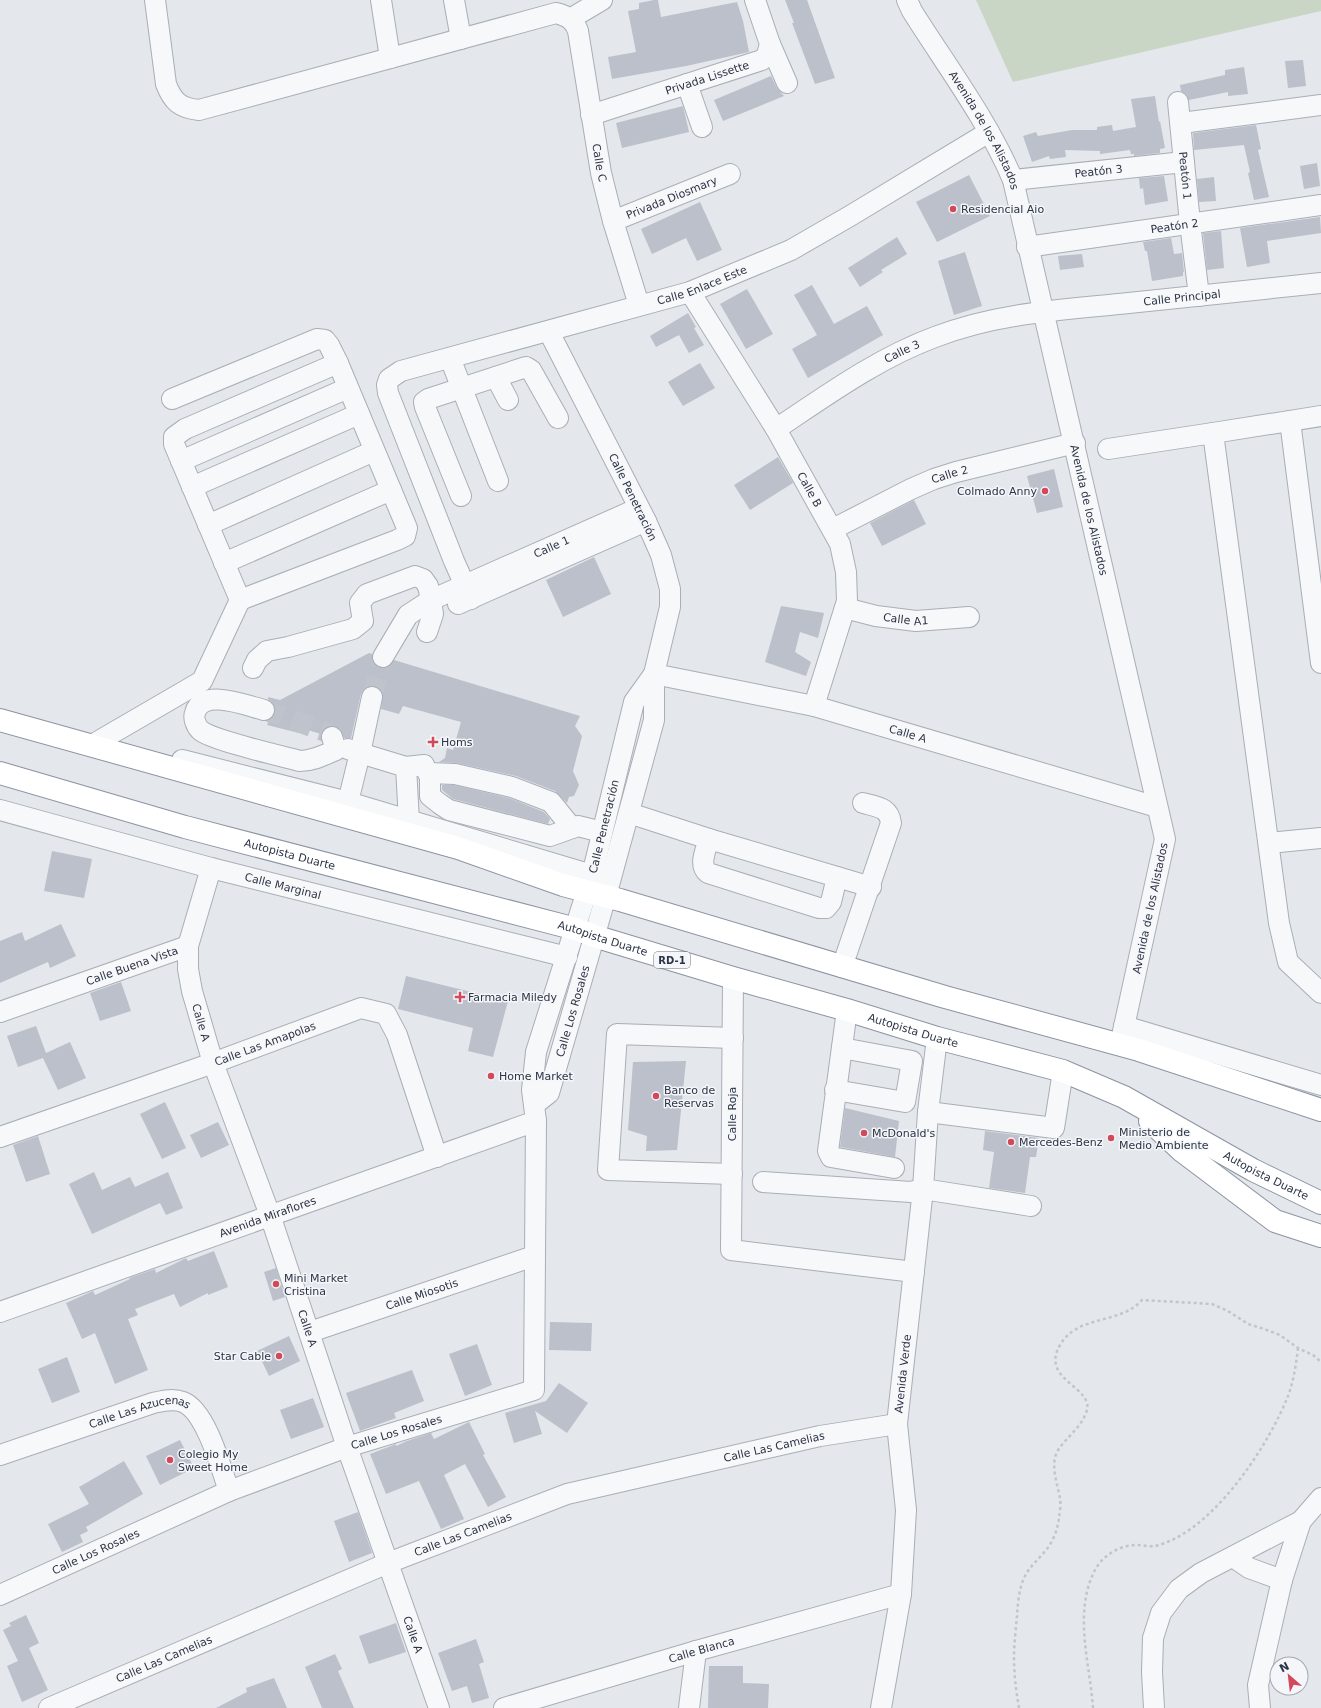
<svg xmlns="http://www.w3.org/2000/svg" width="1321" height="1708" viewBox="0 0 1321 1708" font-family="'DejaVu Sans',sans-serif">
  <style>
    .green { fill: #c9d6c5 }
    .building { fill: #bbc0ca }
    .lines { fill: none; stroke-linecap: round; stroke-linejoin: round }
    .minor-tunnel { stroke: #bfc3cb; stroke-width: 20; stroke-dasharray: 20 10; stroke-linecap: butt }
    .minor-casing { stroke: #a9aeb7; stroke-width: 22 }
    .highway-casing { stroke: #8b94a3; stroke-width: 24 }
    .path { stroke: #c2c5cb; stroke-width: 2.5; stroke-dasharray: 3 3; stroke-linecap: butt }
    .minor { stroke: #f7f8fa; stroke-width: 20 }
    .highway { stroke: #fff; stroke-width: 22 }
    .poi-dot { fill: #d1495b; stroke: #f4f6f9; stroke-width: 1.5 }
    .labels { text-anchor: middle; stroke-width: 3; stroke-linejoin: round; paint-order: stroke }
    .shield { fill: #f4f6f9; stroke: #676e7b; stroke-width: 1 }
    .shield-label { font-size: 10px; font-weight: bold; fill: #2b3445 }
    .street-label { font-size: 11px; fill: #2b3445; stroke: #f4f6f9 }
    .poi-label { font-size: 11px; fill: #2b3445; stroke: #f4f6f9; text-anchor: start }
  </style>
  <rect width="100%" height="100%" fill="#e4e7ec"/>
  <polygon class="green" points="976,0 1321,0 1321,11 1013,82"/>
  <g class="building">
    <polygon points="654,0 658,0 661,17 737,2 743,21 749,52 686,66 612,79 608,57 636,52 628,11 639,9 639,3"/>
    <polygon points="785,0 807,0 835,78 815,84 792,23 794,23"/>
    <polygon points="1303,60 1306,86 1288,88 1285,61"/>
    <polygon points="1244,67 1248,94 1228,96 1228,92 1189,100 1187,95 1181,91 1180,85 1225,75 1225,70"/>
    <polygon points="771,76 777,88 784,96 723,121 714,100"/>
    <polygon points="1155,96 1159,122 1160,121 1165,148 1160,149 1160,153 1134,156 1134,154 1131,154 1130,150 1100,154 1100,151 1065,150 1066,157 1050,159 1049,156 1032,162 1023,136 1036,132 1038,136 1072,130 1097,130 1097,127 1112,125 1113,131 1136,127 1131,99"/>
    <polygon points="683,106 689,132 622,148 616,123"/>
    <polygon points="1256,125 1261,149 1258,150 1269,197 1254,200 1248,173 1250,172 1244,145 1194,150 1193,133"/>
    <polygon points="1317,163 1320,186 1304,189 1300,166"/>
    <polygon points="969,175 990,216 937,242 916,202"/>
    <polygon points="1164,176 1168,201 1145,205 1143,188 1140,189 1139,178"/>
    <polygon points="1214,177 1216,201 1199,202 1197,179"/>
    <polygon points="700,202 722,250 697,261 686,238 652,254 641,229"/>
    <polygon points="1320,217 1321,233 1267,241 1270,263 1247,267 1240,228"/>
    <polygon points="1221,231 1224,268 1207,270 1203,233"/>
    <polygon points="897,237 907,254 881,270 883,272 860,287 848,268"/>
    <polygon points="1171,238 1174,254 1182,253 1184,272 1183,272 1183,276 1152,281 1147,251 1145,251 1143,242"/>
    <polygon points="965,252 982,306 954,315 938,261"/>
    <polygon points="1082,254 1084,267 1060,270 1058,256"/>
    <polygon points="812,285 834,324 867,306 883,335 808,378 792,349 817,335 794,295"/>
    <polygon points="747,289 773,334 746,349 720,304"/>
    <polygon points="688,313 696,327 694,328 704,345 689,353 679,335 656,347 650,336"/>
    <polygon points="700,363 715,388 683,406 668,382"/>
    <polygon points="778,457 793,483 750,510 734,485"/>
    <polygon points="1054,469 1063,507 1037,513 1027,476"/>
    <polygon points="914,500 926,524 882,546 870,523"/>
    <polygon points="594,557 611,594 563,617 546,580"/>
    <polygon points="781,606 824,613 818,638 800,632 795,652 811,662 806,676 765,662"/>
    <polygon points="369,653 372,654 373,662 377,667 382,668 388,667 394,660 580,716 575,726 582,736 573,771 579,785 574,796 569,797 567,803 555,791 516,776 457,763 439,762 445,758 447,748 453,750 461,722 403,706 399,714 381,709 383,694 380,689 375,686 368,686 363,690 361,694 351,738 344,738 340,729 334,726 328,726 324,729 321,734 301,728 299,733 267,725 269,720 272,718 275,713 275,707 272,702 268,699 268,697 280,700"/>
    <polygon points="442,785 454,785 509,798 544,812 550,819 548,824 453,799 442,790"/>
    <polygon points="52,851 92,859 84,898 44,891"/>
    <polygon points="61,924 76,956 50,968 48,962 0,983 0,941 22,932 25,941"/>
    <polygon points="406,976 508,1001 493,1057 468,1051 473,1028 398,1009"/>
    <polygon points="121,982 131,1011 100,1021 90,993"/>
    <polygon points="36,1026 46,1053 70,1042 86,1078 58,1090 43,1058 18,1067 7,1036"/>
    <polygon points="686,1061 677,1150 646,1151 647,1136 628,1130 633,1062"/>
    <polygon points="165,1102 186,1148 162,1159 140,1114"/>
    <polygon points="845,1108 899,1121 895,1157 840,1147"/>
    <polygon points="218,1122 229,1145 201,1158 190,1135"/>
    <polygon points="985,1131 1039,1138 1036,1157 1030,1157 1025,1193 989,1188 994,1152 983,1150"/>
    <polygon points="38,1136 50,1174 26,1182 13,1145"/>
    <polygon points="94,1172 102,1190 130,1177 135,1187 168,1172 183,1208 166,1215 160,1203 92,1234 69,1184"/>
    <polygon points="214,1251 228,1287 208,1295 208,1293 180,1307 174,1294 135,1309 138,1315 128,1319 148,1370 115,1384 95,1333 82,1339 66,1303 93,1291 95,1295 130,1279 129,1278 155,1269 156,1273 186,1258 188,1261"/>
    <polygon points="276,1268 285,1297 273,1301 264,1272"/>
    <polygon points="550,1322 592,1323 591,1351 549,1350"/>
    <polygon points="289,1336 300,1361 269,1376 257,1351"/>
    <polygon points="477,1344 492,1385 465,1396 449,1354"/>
    <polygon points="67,1357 80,1392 52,1403 38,1369"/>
    <polygon points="412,1370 424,1401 394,1413 396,1418 360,1431 346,1393"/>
    <polygon points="559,1383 588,1403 567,1433 535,1411 542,1434 514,1443 505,1413 546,1401"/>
    <polygon points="313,1398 324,1427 291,1439 280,1410"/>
    <polygon points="469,1422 485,1454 483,1455 506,1497 488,1507 465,1464 444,1475 464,1519 441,1529 419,1481 386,1494 370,1454 396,1444 396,1446 407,1441 431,1433 434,1439"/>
    <polygon points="180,1440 194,1468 160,1485 146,1456"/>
    <polygon points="124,1461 143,1494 86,1527 88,1531 80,1535 83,1542 62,1552 48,1524 89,1504 79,1487"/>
    <polygon points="358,1512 372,1553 349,1562 334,1521"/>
    <polygon points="26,1615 39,1643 29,1648 48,1690 22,1702 7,1666 18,1661 3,1630 11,1626 9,1623"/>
    <polygon points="396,1623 406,1652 369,1664 359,1636"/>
    <polygon points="476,1639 484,1662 479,1664 489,1698 472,1703 467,1686 452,1691 438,1653"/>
    <polygon points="335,1654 342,1669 338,1671 354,1708 322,1708 305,1667"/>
    <polygon points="709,1666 743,1666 743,1683 769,1684 768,1708 708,1708"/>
    <polygon points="274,1678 287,1708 216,1708 247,1692 246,1688"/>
  </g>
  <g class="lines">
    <g class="minor-tunnel">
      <polyline points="372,697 383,657"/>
      <polyline points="264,710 326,732 332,737"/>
    </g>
    <g class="minor-casing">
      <g id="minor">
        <path id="s1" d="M155 0 166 84C173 102 180 108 199 110L556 13C568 16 574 20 578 31L601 173 613 221 639 305"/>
        <polyline points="381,0 390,58"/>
        <polyline points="454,0 461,39"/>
        <path id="s2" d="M907 0 912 11C946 65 988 121 1013 180L1165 839 1120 1045"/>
        <polyline points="570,19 602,0"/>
        <polyline points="770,44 787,83"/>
        <polyline points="687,84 702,127"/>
        <path id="s3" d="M1178 102 1190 223 1199 296"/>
        <path id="s4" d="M591 115 762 60 767 55 770 44 755 0"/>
        <polyline points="1181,123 1321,105"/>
        <path id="s5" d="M1013 180 1184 162"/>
        <path id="s6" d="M613 221 730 174"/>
        <path id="s7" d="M1027 247 1321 205"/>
        <path id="s8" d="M690 292 776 429 840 544 846 572 847 601 814 706"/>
        <polyline points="450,358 498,481"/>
        <polyline points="496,377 508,400"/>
        <polyline points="172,399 317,339 325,340 329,345 338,363 407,528 405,536 397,540 240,600"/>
        <polyline points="1321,416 1213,433 1279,923 1288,962 1321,993"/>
        <polyline points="1290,421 1321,663"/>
        <path id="s9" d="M776 429C827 395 878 358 935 337 994 314 1057 310 1119 304 1187 297 1254 290 1321 283"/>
        <polyline points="1108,449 1213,433"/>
        <polyline points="181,461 348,388"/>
        <polyline points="192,487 359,414"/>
        <polyline points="461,496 425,407 424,402 428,399 526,367 531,370 558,418"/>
        <polyline points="208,525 374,451"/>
        <path id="s10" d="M833 529 911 489 934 479 956 472 1075 443"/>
        <polyline points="224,563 391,490"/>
        <path id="s11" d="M471 599 454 561 388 393 387 385 389 379 401 371 690 292 791 250 850 216 989 132"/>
        <polyline points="458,604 646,521"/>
        <path id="s12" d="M845 608 876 616 916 621 969 617"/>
        <path id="s13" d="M383 657 408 615 431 600 639 508"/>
        <polyline points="253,668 257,660 267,651 288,647 353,629 363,621 360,603 367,594 415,576 423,579 428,586 431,600 433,614 427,632"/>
        <path id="s14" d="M654 674 814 706 1157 807"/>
        <path d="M264 710C248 706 201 687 195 713 193 718 196 726 200 730 211 740 281 756 300 761 313 761 324 755 336 750L332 737"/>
        <polyline points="92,745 202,681 240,600 174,444 174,437 185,429 338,363"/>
        <polyline points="348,749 360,753 372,697"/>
        <polyline points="182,760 348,802 592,875"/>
        <polyline points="406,767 424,765 430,777 430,796 440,804 449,810 550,836 578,826 602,832"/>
        <polyline points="428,773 455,774 512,787 551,802 572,828"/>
        <polyline points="348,802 360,753 406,767 409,821"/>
        <path id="s15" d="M0 810 211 868 567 957"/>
        <polyline points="629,813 709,839 871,887"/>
        <path d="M709 839C706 850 698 865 708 873L819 908H826L831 902 837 877"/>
        <polyline points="1269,843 1321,838"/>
        <path id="s16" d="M188 946V969L192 991 213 1063 270 1215 347 1447 439 1708"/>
        <path d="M842 967 891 823C889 807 877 807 863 803"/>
        <polyline points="733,978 731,1250 914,1272"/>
        <polyline points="847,1010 828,1151 831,1157 894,1168"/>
        <path id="s17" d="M0 1012 188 946 211 868"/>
        <polyline points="1124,1026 1321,1085"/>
        <polyline points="835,1090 905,1102 912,1061 842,1048"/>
        <path id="s18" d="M535 1104 549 1093 606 896 654 720V674L670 607V589L661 555 646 521 549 332"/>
        <polyline points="928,1112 1054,1128 1063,1071"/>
        <path id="s19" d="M0 1137 213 1063 361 1008 386 1014 397 1035 437 1157"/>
        <polyline points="732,1174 608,1170 617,1034 733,1038"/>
        <polyline points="763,1182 911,1192 923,1189 1031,1206"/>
        <path id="s20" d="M0 1312 536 1121"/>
        <path id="s21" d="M310 1332 534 1256"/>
        <path id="s22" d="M0 1455 153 1403C162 1401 173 1398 183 1402 206 1411 221 1468 229 1491"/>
        <polyline points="1233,1557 1249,1568 1282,1580"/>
        <path id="s23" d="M0 1595 229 1491 347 1447 534 1390 536 1121 532 1090 536 1052 592 875 634 702 654 674"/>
        <path id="s24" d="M49 1708 388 1563 567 1494 820 1436 897 1424"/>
        <path id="s25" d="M504 1708 696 1651 901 1594"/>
        <polyline points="689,1708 696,1651"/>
        <path id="s26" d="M881 1708 901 1594 906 1510 897 1424 923 1189 928 1112 937 1038"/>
        <polyline points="1154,1708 1152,1672 1153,1638 1161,1613 1179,1589 1201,1573 1301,1521 1321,1498"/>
        <polyline points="1260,1708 1258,1685 1282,1580 1301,1521"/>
      </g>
    </g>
    <g class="highway-casing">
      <g id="highway">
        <polyline points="0,720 458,848 563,885 620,900 945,997 1139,1050 1321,1110"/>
        <path id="s27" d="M0 773 185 827 576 929 594 936 733 978 847 1010 937 1038 1063 1071 1124 1097 1253 1170 1321 1203"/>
        <polyline points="1150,1121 1182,1151 1275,1221 1321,1236"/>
      </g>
    </g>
    <g class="path">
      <path d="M1019 1708C1016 1691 1014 1674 1014 1657 1014 1643 1016 1628 1017 1615 1018 1602 1019 1588 1025 1576 1030 1566 1039 1559 1046 1550 1053 1542 1058 1529 1059 1517 1060 1512 1061 1505 1060 1499 1058 1485 1050 1466 1057 1452 1065 1438 1080 1429 1086 1413 1097 1387 1039 1381 1060 1345 1078 1314 1120 1325 1142 1300L1212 1304 1228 1311 1248 1324 1264 1329 1280 1335 1298 1348 1313 1355 1321 1362"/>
      <path d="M1093 1708C1090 1664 1073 1612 1095 1570 1103 1555 1120 1545 1137 1545 1143 1545 1150 1547 1155 1546 1161 1545 1167 1542 1172 1540 1221 1517 1269 1444 1288 1396 1294 1380 1296 1364 1298 1348"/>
    </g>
    <use href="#minor" class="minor"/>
    <use href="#highway" class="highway"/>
  </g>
  <g class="poi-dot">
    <circle cx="953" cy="209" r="4"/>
    <circle cx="1045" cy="491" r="4"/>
    <path d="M431 736h4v4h4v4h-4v4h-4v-4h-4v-4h4z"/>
    <path d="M458 991h4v4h4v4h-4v4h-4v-4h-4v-4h4z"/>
    <circle cx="491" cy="1076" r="4"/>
    <circle cx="656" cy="1096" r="4"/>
    <circle cx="864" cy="1133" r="4"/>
    <circle cx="1111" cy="1138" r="4"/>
    <circle cx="1011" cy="1142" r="4"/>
    <circle cx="276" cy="1284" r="4"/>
    <circle cx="279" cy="1356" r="4"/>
    <circle cx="170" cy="1460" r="4"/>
  </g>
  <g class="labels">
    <rect class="shield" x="654" y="952" width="36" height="16" rx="3"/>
    <g class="shield-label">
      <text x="672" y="964">RD-1</text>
    </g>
    <g class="street-label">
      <text dy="4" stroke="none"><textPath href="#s4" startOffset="122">Privada Lissette</textPath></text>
      <text dy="4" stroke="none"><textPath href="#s2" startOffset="152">Avenida de los Alistados</textPath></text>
      <text dy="4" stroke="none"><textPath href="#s1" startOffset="663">Calle C</textPath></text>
      <text dy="4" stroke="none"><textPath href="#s5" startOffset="86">Peatón 3</textPath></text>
      <text dy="4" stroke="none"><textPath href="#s3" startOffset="74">Peatón 1</textPath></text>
      <text dy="4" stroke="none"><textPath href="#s6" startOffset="63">Privada Diosmary</textPath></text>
      <text dy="4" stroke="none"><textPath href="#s7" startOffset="149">Peatón 2</textPath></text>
      <text dy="4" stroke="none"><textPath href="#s11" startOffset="564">Calle Enlace Este</textPath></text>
      <text dy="4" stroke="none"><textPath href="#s9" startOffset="435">Calle Principal</textPath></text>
      <text dy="4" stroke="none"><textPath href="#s9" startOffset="148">Calle 3</textPath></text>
      <text dy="4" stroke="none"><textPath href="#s10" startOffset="129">Calle 2</textPath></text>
      <text dy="4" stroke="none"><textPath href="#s8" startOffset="231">Calle B</textPath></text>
      <text transform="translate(633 497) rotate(64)" y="4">Calle Penetración</text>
      <text dy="4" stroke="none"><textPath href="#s2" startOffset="548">Avenida de los Alistados</textPath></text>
      <text dy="4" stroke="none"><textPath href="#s13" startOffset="208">Calle 1</textPath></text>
      <text dy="4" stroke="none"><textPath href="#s12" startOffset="62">Calle A1</textPath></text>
      <text dy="4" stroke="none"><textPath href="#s14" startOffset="261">Calle A</textPath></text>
      <text dy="4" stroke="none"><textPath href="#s23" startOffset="1147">Calle Penetración</textPath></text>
      <text dy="4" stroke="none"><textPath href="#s27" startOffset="301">Autopista Duarte</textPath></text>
      <text dy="4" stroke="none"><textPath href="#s15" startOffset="293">Calle Marginal</textPath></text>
      <text transform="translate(1150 908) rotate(-78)" y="4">Avenida de los Alistados</text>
      <text dy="4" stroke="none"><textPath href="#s27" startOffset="625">Autopista Duarte</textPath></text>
      <text dy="4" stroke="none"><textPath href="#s17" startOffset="140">Calle Buena Vista</textPath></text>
      <text dy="4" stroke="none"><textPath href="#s18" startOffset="103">Calle Los Rosales</textPath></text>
      <text dy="4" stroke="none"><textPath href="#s16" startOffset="78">Calle A</textPath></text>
      <text dy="4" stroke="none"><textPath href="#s27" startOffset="949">Autopista Duarte</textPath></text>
      <text dy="4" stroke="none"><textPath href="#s19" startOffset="281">Calle Las Amapolas</textPath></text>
      <text transform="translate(732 1114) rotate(-90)" y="4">Calle Roja</text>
      <text dy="4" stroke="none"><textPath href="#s27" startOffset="1333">Autopista Duarte</textPath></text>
      <text dy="4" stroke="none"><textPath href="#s20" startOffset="284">Avenida Miraflores</textPath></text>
      <text dy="4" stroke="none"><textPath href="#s21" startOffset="118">Calle Miosotis</textPath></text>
      <text dy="4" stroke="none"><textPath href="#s16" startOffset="402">Calle A</textPath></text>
      <text dy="4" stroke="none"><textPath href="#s26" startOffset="337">Avenida Verde</textPath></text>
      <text dy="4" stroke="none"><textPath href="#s22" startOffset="147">Calle Las Azucenas</textPath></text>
      <text dy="4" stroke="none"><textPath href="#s23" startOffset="429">Calle Los Rosales</textPath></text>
      <text dy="4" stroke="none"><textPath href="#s24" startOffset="773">Calle Las Camelias</textPath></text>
      <text dy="4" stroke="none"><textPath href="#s24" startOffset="449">Calle Las Camelias</textPath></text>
      <text dy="4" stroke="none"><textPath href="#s23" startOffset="105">Calle Los Rosales</textPath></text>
      <text dy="4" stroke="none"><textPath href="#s16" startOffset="726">Calle A</textPath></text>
      <text dy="4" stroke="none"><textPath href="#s25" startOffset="206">Calle Blanca</textPath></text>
      <text dy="4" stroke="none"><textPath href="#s24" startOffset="125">Calle Las Camelias</textPath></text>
    </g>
    <g class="poi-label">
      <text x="961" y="213">Residencial Aio</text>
      <text x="1037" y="495" text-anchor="end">Colmado Anny</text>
      <text x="441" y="746">Homs</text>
      <text x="468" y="1001">Farmacia Miledy</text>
      <text x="499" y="1080">Home Market</text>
      <text x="664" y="1094">Banco de<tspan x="664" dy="13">Reservas</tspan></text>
      <text x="1119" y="1136">Ministerio de<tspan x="1119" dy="13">Medio Ambiente</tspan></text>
      <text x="872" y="1137">McDonald's</text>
      <text x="1019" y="1146">Mercedes-Benz</text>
      <text x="284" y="1282">Mini Market<tspan x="284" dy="13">Cristina</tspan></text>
      <text x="271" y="1360" text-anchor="end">Star Cable</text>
      <text x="178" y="1458">Colegio My<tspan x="178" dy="13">Sweet Home</tspan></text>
    </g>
  </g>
  <g transform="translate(1289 1676) rotate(332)"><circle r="19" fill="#f4f6f9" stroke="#a4a8b1"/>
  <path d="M0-3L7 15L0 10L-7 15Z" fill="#d1495b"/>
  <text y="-6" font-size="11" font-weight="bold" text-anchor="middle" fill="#2b3445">N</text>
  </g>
</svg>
